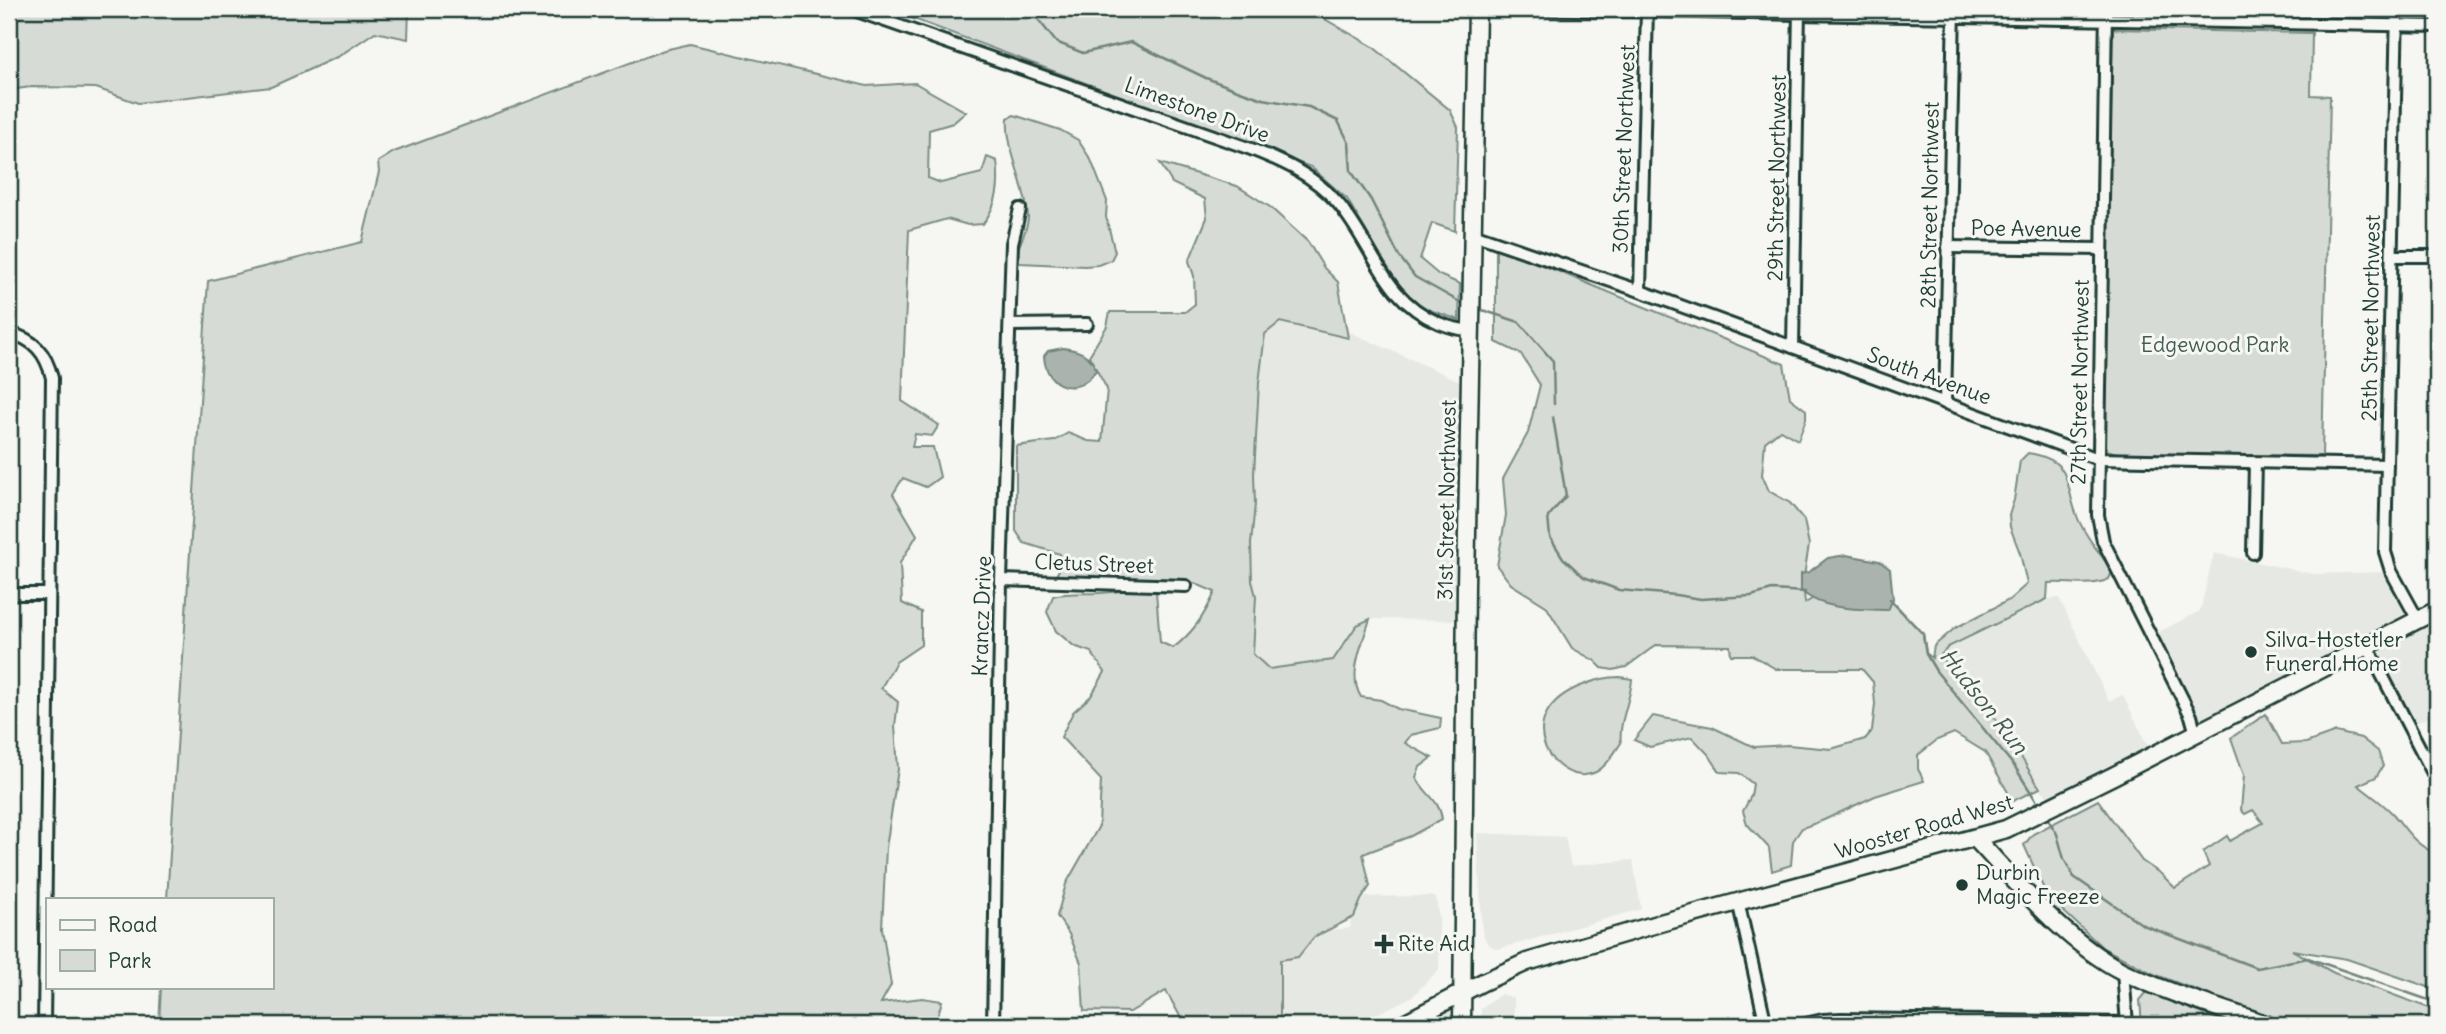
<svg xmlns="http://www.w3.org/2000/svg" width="2446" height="1034" viewBox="0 0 2446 1034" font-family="Delius,sans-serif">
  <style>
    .built { fill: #e6e8e4 }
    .green { fill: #d6dbd6; stroke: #7a8c85; stroke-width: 2 }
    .water { fill: #aab3ae; stroke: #72847d; stroke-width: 2 }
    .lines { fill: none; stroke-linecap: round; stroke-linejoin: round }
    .stream { stroke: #72847d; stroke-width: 2.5 }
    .minor-casing { stroke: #1f3d34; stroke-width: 16 }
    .secondary-casing { stroke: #1f3d34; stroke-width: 21 }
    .minor { stroke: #f6f6f2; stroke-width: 10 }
    .secondary { stroke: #f6f6f2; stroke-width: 16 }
    .poi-dot { fill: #1f3d34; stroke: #f6f6f2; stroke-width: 2.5 }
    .labels { text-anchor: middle; stroke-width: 6; stroke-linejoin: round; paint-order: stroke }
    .street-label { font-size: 21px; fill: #1f3d34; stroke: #f6f6f2 }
    .park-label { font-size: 21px; fill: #445d54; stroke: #f6f6f2 }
    .poi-label { font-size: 21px; fill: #1f3d34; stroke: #f6f6f2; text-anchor: start }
    .water-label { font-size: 23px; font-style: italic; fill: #425a52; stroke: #f6f6f2 }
  </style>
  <rect width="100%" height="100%" fill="#f6f6f2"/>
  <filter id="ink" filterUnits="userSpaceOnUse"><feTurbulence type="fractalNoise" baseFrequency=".0143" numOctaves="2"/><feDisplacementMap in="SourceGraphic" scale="14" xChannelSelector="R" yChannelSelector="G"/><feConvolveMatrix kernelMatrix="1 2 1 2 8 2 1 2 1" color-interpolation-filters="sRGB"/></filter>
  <g filter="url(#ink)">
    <g class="built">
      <polygon points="1280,322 1347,338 1345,330 1464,383 1463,620 1370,619 1364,621 1333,660 1290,668 1269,669 1253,654 1256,596 1252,581 1251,544 1255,504 1254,474 1259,383 1265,334"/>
      <polygon points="2214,553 2313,574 2386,572 2413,619 2196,733 2155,634 2200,611"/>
      <polygon points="2059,598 2109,701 2123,695 2150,751 2050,799 2040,788 2000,724 1974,693 1949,670 1941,655 1948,647 2010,614 2047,599"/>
      <polygon points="2437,613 2437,712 2411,726 2371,647"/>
      <polygon points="1477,833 1565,837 1571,866 1633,860 1641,909 1498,949 1491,946 1486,941 1482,930"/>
      <polygon points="1431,896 1436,898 1439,919 1439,969 1413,996 1355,1025 1280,1025 1280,960 1298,957 1314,937 1325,931 1350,928 1352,907 1357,897"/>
      <polygon points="1462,992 1462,1025 1400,1025"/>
      <polygon points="1501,994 1514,998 1514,1023 1545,1023 1546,1025 1481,1025 1481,1009"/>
    </g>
    <g class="green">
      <polygon points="70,9 409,9 408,39 375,32 339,56 271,87 138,103 96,88 31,87 9,90 9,13"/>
      <polygon points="887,9 1307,9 1372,46 1450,110 1458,127 1455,231 1432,223 1420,259 1439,275 1460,284 1459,320 1418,306 1400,289 1347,199 1311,167"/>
      <polygon points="2113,29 2312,33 2311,95 2330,96 2322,456 2120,454 2107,450 2104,447"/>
      <path d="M690 44 867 86 915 83 966 112 953 123 929 130 928 178 941 183 982 173 987 157 997 161C1000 186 998 203 983 224L968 225 947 219 909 230 902 401 939 425 932 436 915 434 912 447H933L940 477 926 487 903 478 893 494 917 535 900 563 902 603 921 612V645L896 662 881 688 898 702 895 726 898 769 886 848 882 928 891 985 881 1003 922 998 942 1001 935 1025H159L161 987H271V899H167L208 281 362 242 379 172 378 162 394 152 664 50Z"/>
      <path d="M1014 115 1060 130 1078 140 1091 160 1107 201 1106 217 1115 252 1111 260 1098 265 1085 266 1020 263 1016 260C1017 244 1028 232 1028 217 1026 185 1005 147 1008 118Z"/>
      <path d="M1160 163 1237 186 1270 207 1308 242 1324 268 1338 282 1348 338 1280 322 1265 334 1259 383 1254 474 1255 504 1251 544 1252 581 1256 596 1253 654 1269 669 1333 660 1357 625 1370 619C1363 642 1347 675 1361 697L1381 700 1398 709 1441 718 1440 728 1411 735 1405 743 1432 758 1420 767 1416 777C1424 794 1439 798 1442 819L1411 836 1363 854 1370 886 1361 900 1354 917 1314 937 1298 957 1280 960V1025H1185L1166 991 1130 1012 1084 1011 1081 963 1069 934 1057 916 1066 884 1099 826 1101 780 1061 737 1073 712 1091 696 1105 672 1091 652 1074 646 1056 631 1047 612 1053 596C1069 592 1083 594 1099 593 1119 592 1136 588 1156 591L1160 642 1173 648C1192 634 1206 613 1215 592L1189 581 1186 586 1053 581 1061 566 1060 554 1024 543 1016 531V446L1054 441 1068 433 1088 441 1102 442 1107 389 1089 356 1107 326 1110 312H1185L1195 304 1194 276 1189 261 1207 218 1205 199 1172 183Z"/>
      <path d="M1496 246 1784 364 1790 398 1806 410V419L1798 440 1780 430 1765 442 1762 475 1769 491 1790 503 1804 520 1809 545 1803 582 1805 603 1819 595 1887 597 1923 634 1926 653 1932 658 1934 646 1955 628 2009 600 2027 584 2020 553 2010 527 2009 515 2014 500 2020 461 2028 453C2073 460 2064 482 2077 516 2084 536 2101 553 2112 572L2109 579C2090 588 2069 581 2048 583L2047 599 1948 647 1941 655C1955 681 1980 699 1998 722 2014 742 2026 767 2040 788L2013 801 1985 752 1954 733 1937 740 1918 755V769L1924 781 1875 796 1824 820 1802 828 1793 841 1791 865 1772 871 1769 848 1747 824 1743 811 1751 796 1753 784 1739 773 1720 772 1709 755 1692 737 1650 747 1634 740 1653 716 1712 727 1754 747 1788 745 1831 749 1865 739 1872 731 1875 704 1873 682 1862 669H1776L1752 655H1731L1730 646 1656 645 1626 667 1613 670 1602 668 1595 661 1572 648 1546 606 1511 584 1497 566 1506 515 1503 479 1528 433 1540 385 1521 354 1496 342Z"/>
      <path d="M1620 677 1632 679C1631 700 1618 723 1621 743 1614 753 1607 766 1596 772 1557 791 1504 715 1583 685 1595 680 1607 677 1620 677Z"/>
      <path d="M2266 714 2282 744 2306 743 2336 732 2361 738 2378 751 2383 766 2376 777 2358 785C2369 794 2383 803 2393 814 2406 829 2414 844 2433 852L2437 846V990L2347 959 2292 950 2334 973 2437 1011V1025H2288L2154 974 2103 948 2047 896 2024 845 2033 834 2098 800 2142 861 2161 874 2175 888 2209 866 2203 852 2227 836 2230 841 2263 823 2253 810 2245 814 2241 810 2244 775 2231 738Z"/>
      <polygon points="2147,992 2232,1025 2142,1025 2140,1000"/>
    </g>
    <g class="water">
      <path d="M1063 348C1078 350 1091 354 1096 370 1080 397 1046 390 1044 356L1048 351Z"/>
      <path d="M1846 555 1879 561 1890 569 1893 599 1888 610C1860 609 1824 611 1801 591V574L1809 572 1828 558Z"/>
    </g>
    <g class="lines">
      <g class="stream">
        <polyline points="1030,9 1056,42 1083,53 1131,42 1206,78 1240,91 1263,99 1309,107 1338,121 1349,143 1351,171 1371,200 1399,256 1415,277 1465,305"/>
        <polyline points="1479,309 1519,322 1553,361 1554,404"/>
        <polyline points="1553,417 1566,496 1548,517 1550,537 1563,558 1584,577 1619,590 1676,595 1701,599 1751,596 1772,590 1805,592"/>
        <polyline points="1890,599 1923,634 1926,654 1936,671 2015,767 2040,807"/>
        <polyline points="2046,816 2057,834 2064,859 2074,877 2143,925 2257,968 2308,958 2437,1003"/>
      </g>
      <g class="minor-casing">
        <g id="minor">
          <path d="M851 9 1251 149C1284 162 1313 175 1337 202 1374 245 1382 299 1439 323 1449 327 1459 330 1470 330"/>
          <polyline points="1538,9 2437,26"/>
          <polyline points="2106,9 2098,515 2103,541 2191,716 2196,734"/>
          <polyline points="2397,9 2385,552 2391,571 2418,620"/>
          <polyline points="1473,234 1640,291 2098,459 2387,465"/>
          <polyline points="1948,247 2102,249"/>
          <polyline points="2392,256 2437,256"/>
          <polyline points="1640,291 1647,9"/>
          <polyline points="1011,325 1087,324"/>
          <path d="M9 333C34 339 46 353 52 378L44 1025"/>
          <polyline points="1793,347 1799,9"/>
          <polyline points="1945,403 1954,9"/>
          <polyline points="2253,553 2255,463"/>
          <polyline points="1001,580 1186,586"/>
          <polyline points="9,594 49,594"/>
          <polyline points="2367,646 2437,781"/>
          <polyline points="1738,901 1766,1025"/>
          <polyline points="2123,971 2127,1025"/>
          <polyline points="993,1025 1001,580 1012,243 1020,209"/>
          <polyline points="1801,1025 1823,1020 1841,1019 2127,1023"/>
        </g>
      </g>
      <g class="secondary-casing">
        <g id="secondary">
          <path d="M1975 838C2018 884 2066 942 2122 971 2166 993 2221 1008 2268 1025"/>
          <polyline points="1400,1025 1483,982 1527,962 1664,922 2006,829 2113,776 2437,610"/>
          <polyline points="1462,1025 1466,585 1477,9"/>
        </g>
      </g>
      <use href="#minor" class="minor"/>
      <use href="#secondary" class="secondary"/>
    </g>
  </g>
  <g class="poi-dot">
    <circle cx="2251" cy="652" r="7"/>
    <circle cx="1962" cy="885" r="7"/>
    <path d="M1380.5 933.5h7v7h7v7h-7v7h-7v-7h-7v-7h7z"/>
  </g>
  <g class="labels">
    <g class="street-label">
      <text transform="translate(1197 110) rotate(20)" y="7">Limestone Drive</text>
      <text transform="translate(1624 149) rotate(-88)" y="7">30th Street Northwest</text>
      <text transform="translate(1777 178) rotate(-89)" y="7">29th Street Northwest</text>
      <text transform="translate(1930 205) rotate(-89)" y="7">28th Street Northwest</text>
      <text transform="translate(2026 229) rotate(1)" y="7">Poe Avenue</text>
      <text transform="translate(2371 318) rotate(-89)" y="7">25th Street Northwest</text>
      <text transform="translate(1929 376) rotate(20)" y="7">South Avenue</text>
      <text transform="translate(2080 382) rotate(-89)" y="7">27th Street Northwest</text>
      <text transform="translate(1447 500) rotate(-89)" y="7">31st Street Northwest</text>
      <text transform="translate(1094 564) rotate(2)" y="7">Cletus Street</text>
      <text transform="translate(982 616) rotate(-88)" y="7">Krancz Drive</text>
      <text transform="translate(1924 827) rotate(-16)" y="7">Wooster Road West</text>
    </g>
    <g class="park-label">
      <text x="2215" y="352">Edgewood Park</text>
    </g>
    <g class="poi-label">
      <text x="2265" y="647">Silva-Hostetler<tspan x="2265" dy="24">Funeral Home</tspan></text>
      <text x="1976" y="880">Durbin<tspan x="1976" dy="24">Magic Freeze</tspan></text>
      <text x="1398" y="951">Rite Aid</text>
    </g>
    <g class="water-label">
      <text transform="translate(1984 701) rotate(52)" y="8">Hudson Run</text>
    </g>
  </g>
  <rect width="2446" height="1034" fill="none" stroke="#f6f6f2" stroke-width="35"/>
  <rect x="18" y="18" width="2411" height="999" fill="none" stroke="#1f3d34" stroke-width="2.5" filter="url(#ink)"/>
  <rect x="46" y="898" width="228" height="91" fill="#f6f6f2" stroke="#a0aca6" stroke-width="2"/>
  <rect x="60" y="920" width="35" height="10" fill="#f6f6f2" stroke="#a0aca6" stroke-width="2"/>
  <text x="108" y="932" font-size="21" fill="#1f3d34">Road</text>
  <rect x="60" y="950" width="35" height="21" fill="#d6dbd6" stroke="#a0aca6" stroke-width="2"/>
  <text x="108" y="968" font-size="21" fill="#1f3d34">Park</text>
</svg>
